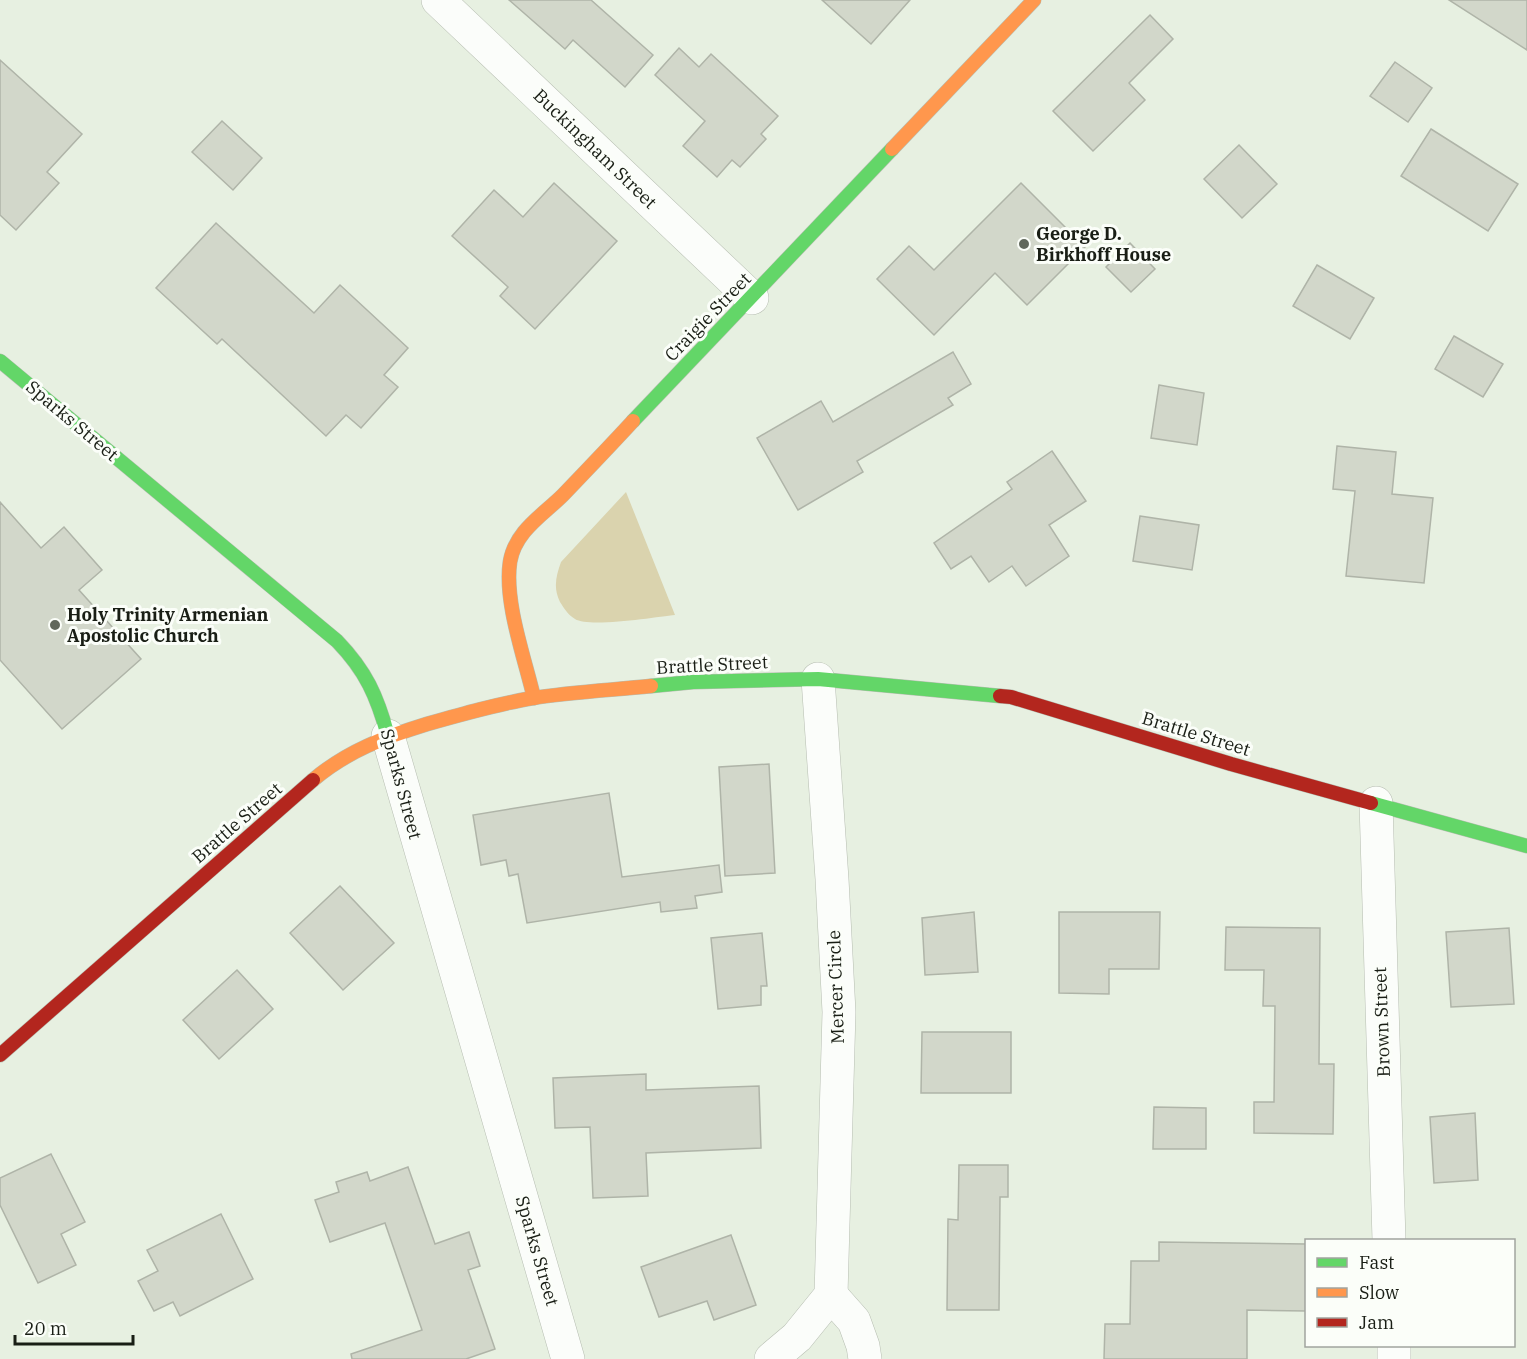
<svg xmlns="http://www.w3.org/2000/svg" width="1527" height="1359" viewBox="0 0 1527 1359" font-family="'IBM Plex Serif',serif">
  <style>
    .green { fill: #dad3ae }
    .building { fill: #d2d7ca; stroke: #afb4a8; stroke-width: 1.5 }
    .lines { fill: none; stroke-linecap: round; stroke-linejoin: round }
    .street-casing { stroke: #b6bdb1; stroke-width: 34 }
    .fast-casing { stroke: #b6bdb1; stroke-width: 15 }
    .slow-casing { stroke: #b6bdb1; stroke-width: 15 }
    .jam-casing { stroke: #b6bdb1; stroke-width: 15 }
    .street { stroke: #fbfdfa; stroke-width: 33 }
    .fast { stroke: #63d668; stroke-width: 14 }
    .slow { stroke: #ff974d; stroke-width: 14 }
    .jam { stroke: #b3261e; stroke-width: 14 }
    .poi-dot { fill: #61685c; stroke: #fbfef9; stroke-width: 2 }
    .labels { text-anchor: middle; stroke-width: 6; stroke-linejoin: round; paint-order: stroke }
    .street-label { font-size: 18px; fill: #191e15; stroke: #fbfef9 }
    .poi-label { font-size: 18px; font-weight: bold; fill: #191e15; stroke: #fbfef9; text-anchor: start }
  </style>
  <rect width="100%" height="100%" fill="#e7f0e1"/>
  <path class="green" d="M626 492 675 615C656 617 589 628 575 619 568 615 564 608 560 602 553 588 556 576 561 562Z"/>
  <g class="building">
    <polygon points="509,0 591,0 653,55 625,87 573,40 565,49"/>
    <polygon points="822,0 910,0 871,44"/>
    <polygon points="1449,0 1527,0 1527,50"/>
    <polygon points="1150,15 1173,39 1129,83 1145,100 1093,151 1053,111"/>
    <polygon points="679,48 699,67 711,54 778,116 761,134 766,139 740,167 732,160 717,177 683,146 705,121 655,75"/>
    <polygon points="0,60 82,134 47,172 59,183 16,230 0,215"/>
    <polygon points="1395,62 1432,88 1408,122 1370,96"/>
    <polygon points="222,121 262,158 233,190 192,152"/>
    <polygon points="1431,129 1518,184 1488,231 1401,176"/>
    <polygon points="1239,145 1277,184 1242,218 1204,179"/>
    <polygon points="554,183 617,241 535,329 500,296 508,287 452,236 494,190 523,217"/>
    <polygon points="1021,183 1085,247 1027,305 995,273 934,335 877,279 909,246 934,270"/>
    <polygon points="216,223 314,313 340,285 408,348 384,375 398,387 361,428 346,415 326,436 222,339 217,344 156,288"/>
    <polygon points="1130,243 1155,269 1131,292 1106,267"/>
    <polygon points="1317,265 1374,298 1350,339 1293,306"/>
    <polygon points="1454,336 1503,364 1483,397 1435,369"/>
    <polygon points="953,352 971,384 948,398 953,405 857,461 863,472 798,510 757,438 821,401 833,422"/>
    <polygon points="1159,385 1204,393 1197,445 1151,438"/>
    <polygon points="1337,446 1396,452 1392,494 1433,498 1424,583 1346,576 1355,491 1333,489"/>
    <polygon points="1052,451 1086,501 1049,525 1069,556 1026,586 1012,566 989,582 971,556 951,569 934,543 1012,489 1007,482"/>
    <polygon points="0,502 41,548 64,527 102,570 79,590 141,659 62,729 0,660"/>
    <polygon points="1140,516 1199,525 1192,570 1133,561"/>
    <polygon points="769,764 775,873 725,876 719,767"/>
    <polygon points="609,793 622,877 719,865 722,892 695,896 697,908 661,912 660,902 527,923 518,874 509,876 506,860 481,865 473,815"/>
    <polygon points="340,886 394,943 343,990 290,933"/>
    <polygon points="974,912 978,972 925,975 922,918"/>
    <polygon points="1059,912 1160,912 1159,969 1109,969 1109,994 1059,993"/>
    <polygon points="1226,927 1320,928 1319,1064 1334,1064 1333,1134 1254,1133 1254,1102 1274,1102 1275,1006 1263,1006 1264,970 1225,970"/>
    <polygon points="1509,928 1514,1004 1451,1007 1446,932"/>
    <polygon points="762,933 767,986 761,986 761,1005 718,1009 711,938"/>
    <polygon points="237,970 273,1009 219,1059 183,1020"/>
    <polygon points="922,1032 1011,1032 1011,1093 921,1093"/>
    <polygon points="646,1074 646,1090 759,1086 761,1148 646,1153 648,1196 593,1198 590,1127 555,1128 553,1078"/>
    <polygon points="1154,1107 1206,1108 1206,1149 1153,1149"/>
    <polygon points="1475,1113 1478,1180 1434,1183 1430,1117"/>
    <polygon points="51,1154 85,1222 61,1234 76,1265 38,1283 0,1205 0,1178"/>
    <polygon points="959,1165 1008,1165 1008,1197 1000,1197 999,1310 947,1310 948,1219 958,1220"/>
    <polygon points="408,1167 435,1244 469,1232 480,1266 468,1270 495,1349 466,1359 352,1359 351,1354 422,1330 385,1223 330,1242 315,1200 339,1192 336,1182 367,1172 370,1181"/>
    <polygon points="221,1214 253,1279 180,1316 173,1302 154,1311 138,1281 158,1271 147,1250"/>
    <polygon points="731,1235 756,1305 714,1320 707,1301 659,1317 641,1267"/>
    <polygon points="1159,1242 1306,1244 1306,1311 1247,1310 1247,1359 1104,1359 1105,1324 1130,1324 1131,1261 1159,1261"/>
  </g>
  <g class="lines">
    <g class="street-casing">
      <g id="street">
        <polyline points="438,0 752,298"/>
        <polyline points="388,736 568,1359"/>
        <polyline points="1376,803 1389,1240"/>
        <polyline points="831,1295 854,1321 863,1346 865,1359"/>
        <polyline points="1394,1346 1394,1359"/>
        <polyline points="771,1359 797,1337 831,1295 839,1012 832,879 818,679"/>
      </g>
    </g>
    <g class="fast-casing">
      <g id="fast">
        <path d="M0 361 337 641C366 671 377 696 388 736"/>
        <polyline points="633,421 892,149"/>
        <polyline points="651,686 693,682 818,679 1000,696"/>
        <polyline points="1371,803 1527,846"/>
      </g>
    </g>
    <g class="slow-casing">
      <g id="slow">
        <polyline points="892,149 1034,0"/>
        <path d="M534 698C525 659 504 602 510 562 515 531 543 515 563 495 587 470 610 446 633 421"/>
        <path d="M313 780C347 751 385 737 427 724 462 714 497 704 533 698 572 692 612 690 651 686"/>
      </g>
    </g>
    <g class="jam-casing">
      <g id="jam">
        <polyline points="1000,696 1011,697 1231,764 1371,803"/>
        <polyline points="0,1055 313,780"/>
      </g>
    </g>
    <use href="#street" class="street"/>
    <use href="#fast" class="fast"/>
    <use href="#slow" class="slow"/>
    <use href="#jam" class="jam"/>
  </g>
  <g class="poi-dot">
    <circle cx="1024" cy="244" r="6"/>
    <circle cx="55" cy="625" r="6"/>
  </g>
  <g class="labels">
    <g class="street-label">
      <text transform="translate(595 149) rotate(44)" y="6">Buckingham Street</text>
      <text transform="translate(708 317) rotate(-46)" y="6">Craigie Street</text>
      <text transform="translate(72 421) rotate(40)" y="6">Sparks Street</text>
      <text transform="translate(712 665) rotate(-3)" y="6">Brattle Street</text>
      <text transform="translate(1196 734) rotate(17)" y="6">Brattle Street</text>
      <text transform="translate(401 784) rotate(75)" y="6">Sparks Street</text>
      <text transform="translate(237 823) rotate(-41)" y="6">Brattle Street</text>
      <text transform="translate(836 987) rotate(-92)" y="6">Mercer Circle</text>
      <text transform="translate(1382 1022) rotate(-92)" y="6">Brown Street</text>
      <text transform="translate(537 1251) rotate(74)" y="6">Sparks Street</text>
    </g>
    <g class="poi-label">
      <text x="1036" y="240">George D.<tspan x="1036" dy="21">Birkhoff House</tspan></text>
      <text x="67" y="621">Holy Trinity Armenian<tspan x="67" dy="21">Apostolic Church</tspan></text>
    </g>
  </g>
  <rect x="1305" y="1239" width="210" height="108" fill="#fbfef9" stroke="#a1a49e" stroke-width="1.5"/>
  <rect x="1317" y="1258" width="30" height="9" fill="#63d668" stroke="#a1a49e" stroke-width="1.5"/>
  <text x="1359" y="1269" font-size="18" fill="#191e15">Fast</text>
  <rect x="1317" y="1288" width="30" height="9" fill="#ff974d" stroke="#a1a49e" stroke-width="1.5"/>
  <text x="1359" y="1299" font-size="18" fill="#191e15">Slow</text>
  <rect x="1317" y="1318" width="30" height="9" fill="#b3261e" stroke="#a1a49e" stroke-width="1.5"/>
  <text x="1359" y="1329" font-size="18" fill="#191e15">Jam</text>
  <path d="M15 1335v9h118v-9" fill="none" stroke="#191e15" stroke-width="3"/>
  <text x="24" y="1335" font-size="18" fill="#191e15" stroke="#fbfef9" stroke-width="4.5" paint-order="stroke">20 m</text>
</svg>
